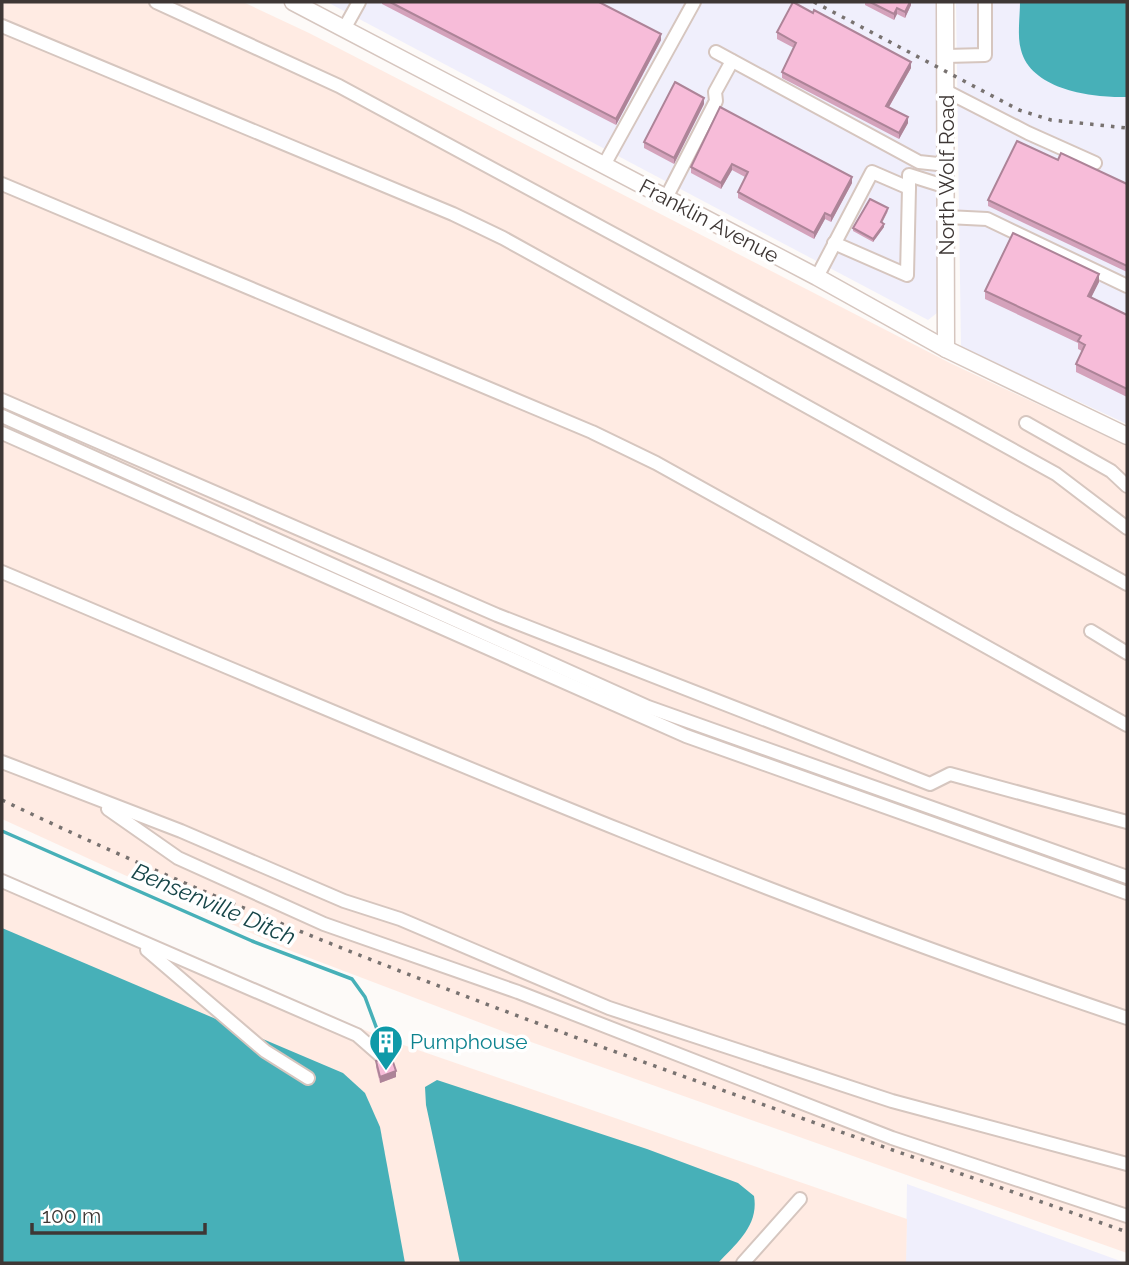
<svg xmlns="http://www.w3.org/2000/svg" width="1129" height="1265" viewBox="0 0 1129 1265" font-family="Raleway,sans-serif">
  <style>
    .industrial { fill: #f0effc }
    .built { fill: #ffebe3 }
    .water { fill: #47b0b8 }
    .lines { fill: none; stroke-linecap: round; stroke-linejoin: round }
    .stream { stroke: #47b0b8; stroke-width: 3.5 }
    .minor-casing { stroke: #d6c6bf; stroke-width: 16 }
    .major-casing { stroke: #d6c6bf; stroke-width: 19 }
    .minor { stroke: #fff; stroke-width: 12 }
    .major { stroke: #fff; stroke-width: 16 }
    .rail { stroke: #787270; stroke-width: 3.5; stroke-dasharray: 3.5 7; stroke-linecap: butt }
    .wall { fill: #d4a2bb }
    .shaded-wall { fill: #ad8498 }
    .building { fill: #f7bcd9; stroke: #ad8498; stroke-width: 2 }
    .labels { text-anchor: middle; stroke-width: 7; stroke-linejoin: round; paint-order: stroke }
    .street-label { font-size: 21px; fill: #3e3735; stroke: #fff }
    .culture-label { font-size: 21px; fill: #0d838f; stroke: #fff; text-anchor: start }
    .water-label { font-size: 23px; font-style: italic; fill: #174649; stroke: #fff }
  </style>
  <rect width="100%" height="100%" fill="#fdfaf8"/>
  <g class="industrial">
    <polygon points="327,2 937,2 937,313 928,320"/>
    <polygon points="956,2 1127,2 1127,424 961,347"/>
    <polygon points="907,1184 1126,1263 906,1263"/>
  </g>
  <g class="built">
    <polygon points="2,2 243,2 309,33 950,363 1127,446 1127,1253 531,1042 286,949 2,819"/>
    <polygon points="2,875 134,934 389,1040 907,1219 906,1263 2,1263"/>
  </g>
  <g class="water">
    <path d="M1020 2H1127V97C1093 98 1031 90 1021 50 1017 36 1020 17 1020 2Z"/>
    <polygon points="2,928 343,1073 365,1093 380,1127 405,1263 2,1263"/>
    <path d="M437 1080 647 1149 738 1183 754 1196C759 1225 737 1243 718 1263H460L426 1105 425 1087Z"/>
  </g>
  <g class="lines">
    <polyline class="stream" points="2,831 252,941 352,979 365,997 381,1040"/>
    <g class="minor-casing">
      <g id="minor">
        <polyline points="156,2 339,86 962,422 1056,474 1127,528"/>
        <polyline points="2,26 453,214 503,238 1127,584"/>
        <polyline points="344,29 359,2"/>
        <polyline points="716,52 919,162 947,165"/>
        <polyline points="946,56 985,55 985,2"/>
        <polyline points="946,91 1028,133 1095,163"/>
        <polyline points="604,165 694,2"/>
        <polyline points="2,184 592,432 656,463 1127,725"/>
        <polyline points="666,198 716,101 715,92 732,61"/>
        <polyline points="947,217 987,219 1127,286"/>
        <polyline points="834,243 907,275 909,188"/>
        <polyline points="817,277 872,172 909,188 909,175 947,187"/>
        <polyline points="2,400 497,615 930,784 950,774 1127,822"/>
        <polyline points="2,416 648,707 1127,877"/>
        <polyline points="1026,423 1111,471 1127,486"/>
        <polyline points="2,433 686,736 1127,893"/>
        <path d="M2 572C374 729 744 890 1127 1018"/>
        <polyline points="1091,631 1127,653"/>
        <polyline points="2,762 181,831 344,901 400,919 609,1008 892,1101 1127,1164"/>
        <polyline points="108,809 178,858 324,924 518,992 892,1138 1127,1216"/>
        <polyline points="2,881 357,1035 381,1056"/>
        <polyline points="147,950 265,1051 308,1078"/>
        <polyline points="743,1263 800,1199"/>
      </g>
    </g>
    <g class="major-casing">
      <g id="major">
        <polyline points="293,2 817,277 946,349 1127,436"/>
        <polyline points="945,2 946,349"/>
      </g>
    </g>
    <use href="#minor" class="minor"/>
    <use href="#major" class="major"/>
    <g class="rail">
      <polyline points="814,2 1019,110 1051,120 1127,128"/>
      <path d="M2 800C365 974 748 1098 1127 1232"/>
    </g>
  </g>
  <g class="wall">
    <polygon points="382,2 599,2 661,40 616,125 382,4"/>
    <polygon points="865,2 911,2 911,5 905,18 897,14 894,20 865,5"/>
    <polygon points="777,32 911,68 889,107 908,123 899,139 782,78 782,72 794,48 777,39"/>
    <polygon points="704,104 674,164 644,148 644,142"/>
    <polygon points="720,107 852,183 831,222 825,219 814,239 738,198 738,192 745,177 732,170 721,189 691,173 691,167"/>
    <polygon points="1127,184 1127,272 988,206 988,200"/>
    <polygon points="888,211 882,223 884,227 873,242 853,231 853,228"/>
    <polygon points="1099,282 1091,297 1127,315 1127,397 1076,372 1076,364 1082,351 1078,349 1078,343 985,299 985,291"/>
    <polygon points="376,1061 396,1077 380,1083 376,1067"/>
  </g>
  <g class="shaded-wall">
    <polygon points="910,2 911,2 911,5 905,18 905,12"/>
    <polygon points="897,8 897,14 894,20 894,14"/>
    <polygon points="661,34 661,40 616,125 616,119"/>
    <polygon points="911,62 911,68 886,112 886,106"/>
    <polygon points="704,98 704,104 674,164 674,158"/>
    <polygon points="908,117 908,123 899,139 899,133"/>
    <polygon points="732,164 732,170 721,189 721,183"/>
    <polygon points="852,177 852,183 831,222 831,216"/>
    <polygon points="825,213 825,219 814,239 814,233"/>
    <polygon points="884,224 884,227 873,242 873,239"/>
    <polygon points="1099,274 1099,282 1088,304 1088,296"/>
    <polygon points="396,1071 396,1077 380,1083 380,1077"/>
  </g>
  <g class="building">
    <polygon points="390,2 599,2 661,34 616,119"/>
    <polygon points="793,2 813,13 814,10 911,62 886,106 908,117 899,133 782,72 796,43 777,32"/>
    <polygon points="870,2 910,2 905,12 897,8 894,14"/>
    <polygon points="675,82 704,98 674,158 644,142"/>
    <polygon points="720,107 852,177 831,216 825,213 814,233 738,192 748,172 732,164 721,183 691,167"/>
    <polygon points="1017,141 1058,160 1061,153 1127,184 1127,266 988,200"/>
    <polygon points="870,199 888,208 881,222 884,224 873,239 853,228"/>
    <polygon points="1013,233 1099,274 1088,296 1127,315 1127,389 1076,364 1085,345 1078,341 1081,336 985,291"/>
    <polygon points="391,1056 396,1071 380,1077 376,1061"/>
  </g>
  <defs>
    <g id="building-pin" transform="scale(1.75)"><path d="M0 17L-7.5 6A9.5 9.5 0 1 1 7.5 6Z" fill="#0f9aa8" stroke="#fff"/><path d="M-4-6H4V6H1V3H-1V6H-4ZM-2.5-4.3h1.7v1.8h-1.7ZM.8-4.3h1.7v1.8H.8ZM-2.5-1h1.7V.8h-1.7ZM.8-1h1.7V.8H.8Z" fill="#fff"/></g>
  </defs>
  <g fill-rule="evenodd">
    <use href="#building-pin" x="386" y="1042"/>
  </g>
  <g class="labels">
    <g class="street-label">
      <text transform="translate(947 175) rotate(-90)" y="7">North Wolf Road</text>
      <text transform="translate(709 221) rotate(28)" y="7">Franklin Avenue</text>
    </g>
    <g class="culture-label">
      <text x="410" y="1049">Pumphouse</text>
    </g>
    <g class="water-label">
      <text transform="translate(214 904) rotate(23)" y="8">Bensenville Ditch</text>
    </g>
  </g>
  <rect width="1129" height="1265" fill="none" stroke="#3e3735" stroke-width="7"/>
  <path d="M32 1223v10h173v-10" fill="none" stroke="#3e3735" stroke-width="3.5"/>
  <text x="42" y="1223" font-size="21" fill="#3e3735" stroke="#ffffff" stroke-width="5" paint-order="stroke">100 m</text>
</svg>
